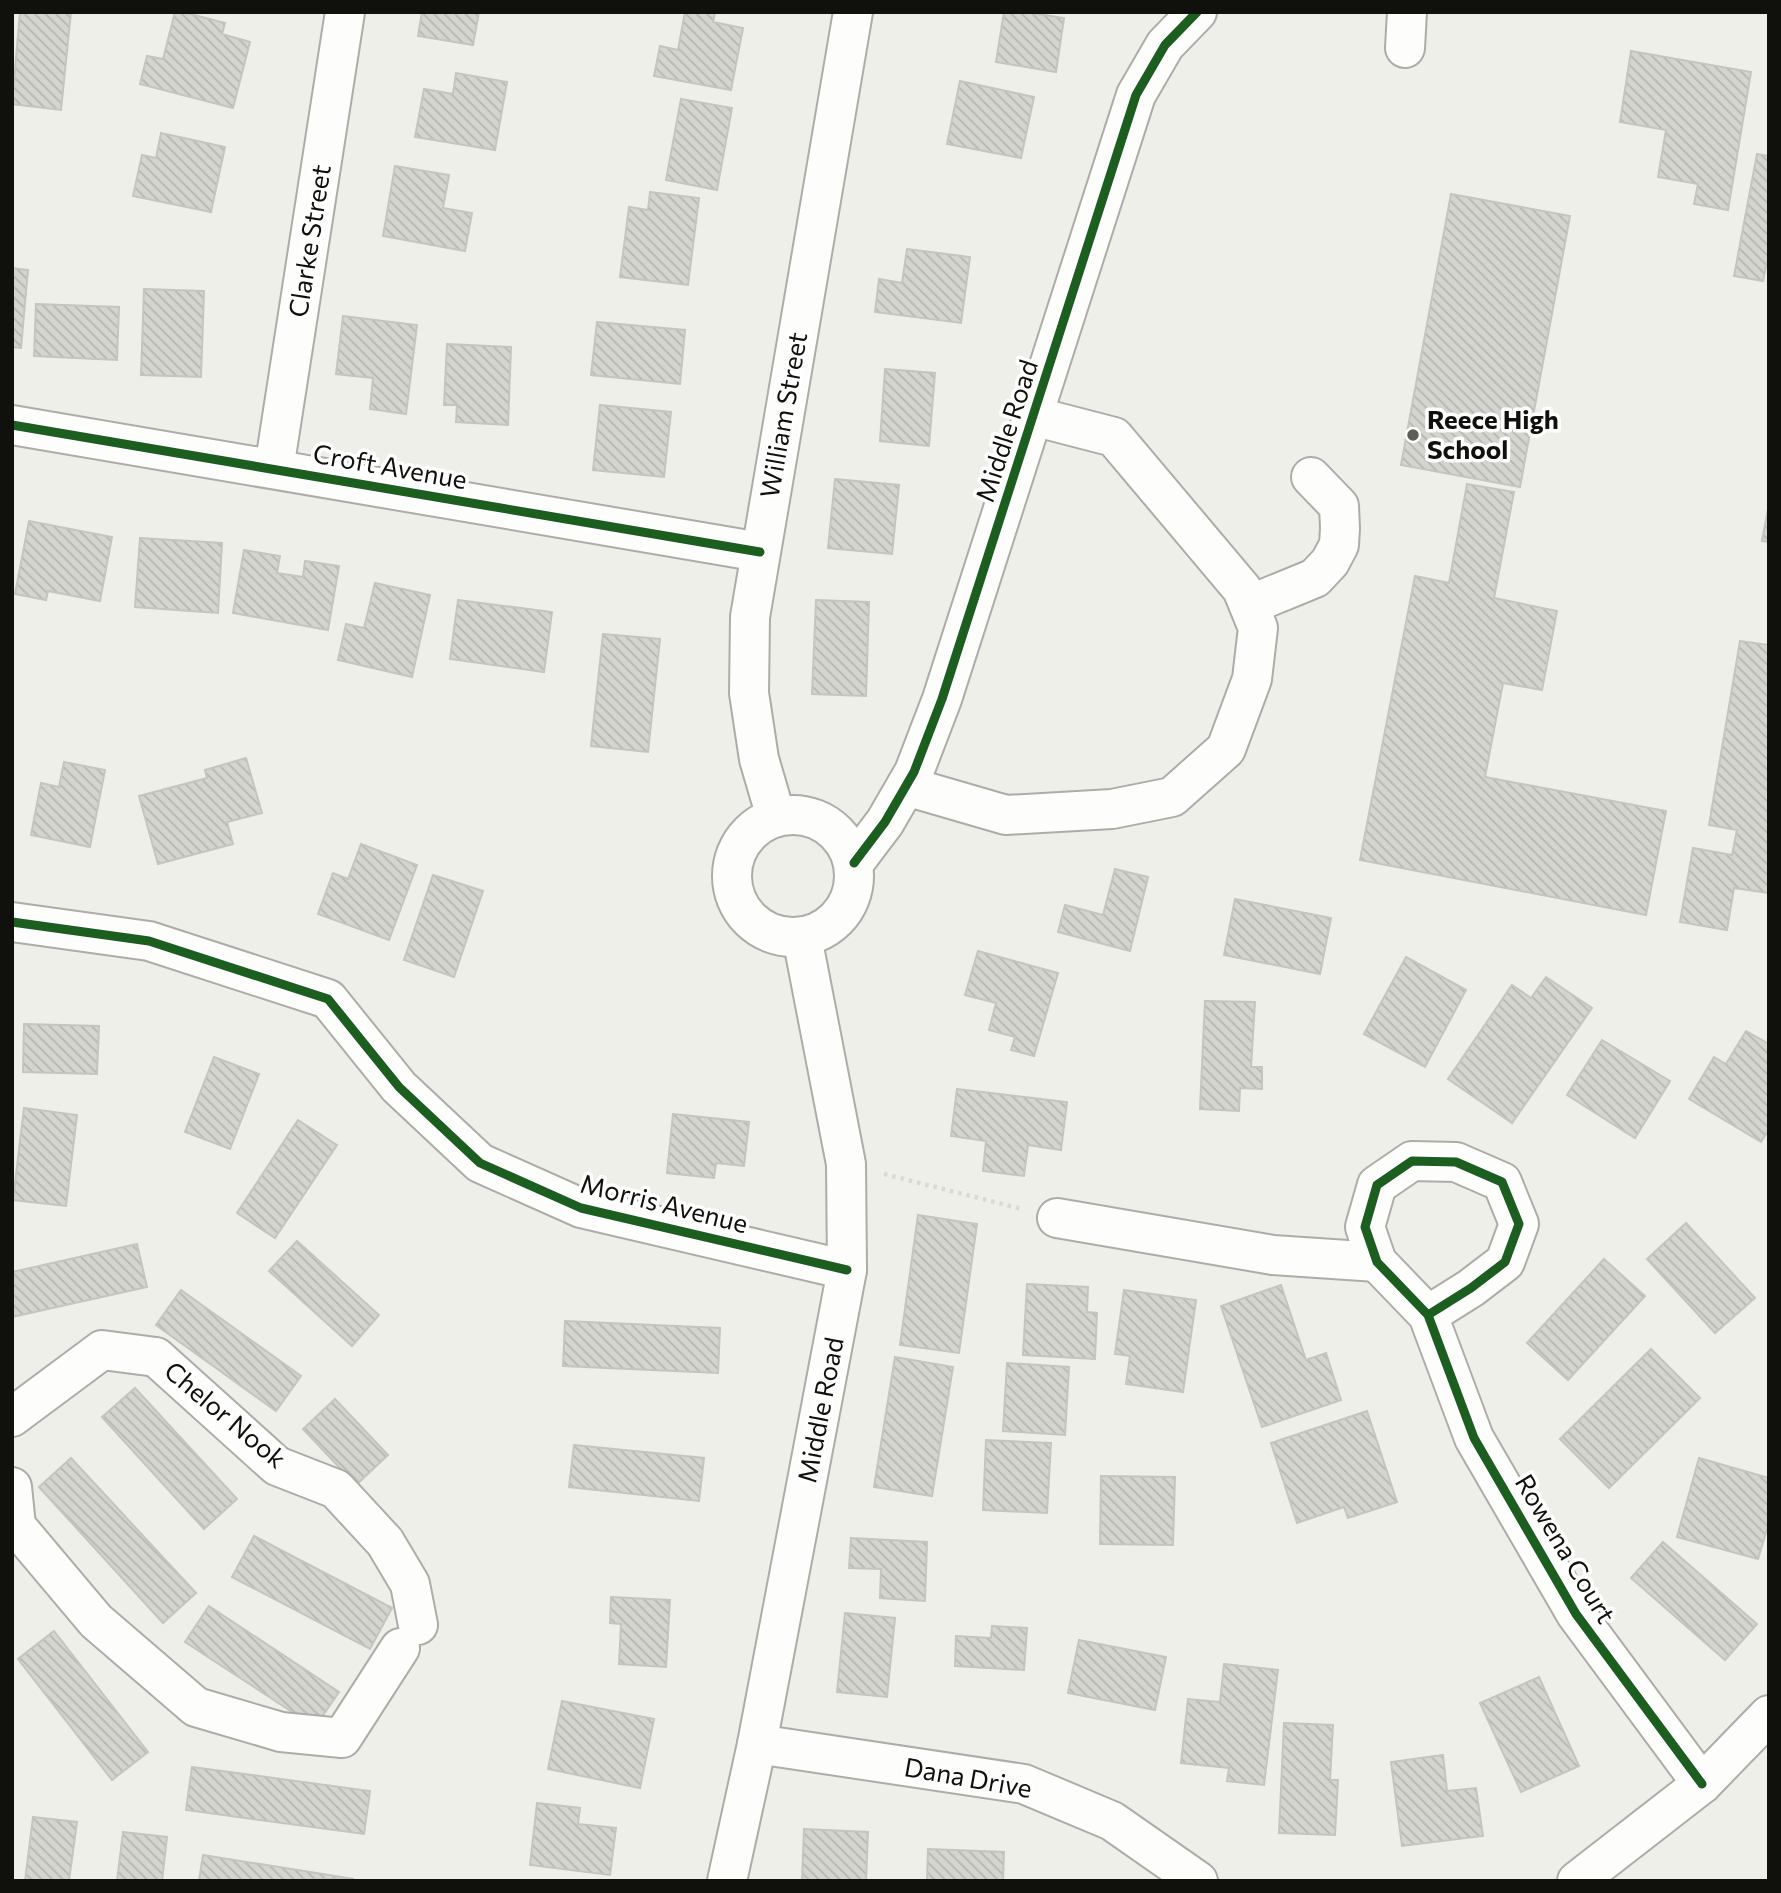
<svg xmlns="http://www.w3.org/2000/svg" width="1781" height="1893" viewBox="0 0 1781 1893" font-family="Commissioner,sans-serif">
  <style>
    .building { fill: url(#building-back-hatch); stroke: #c5c5c0; stroke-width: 2 }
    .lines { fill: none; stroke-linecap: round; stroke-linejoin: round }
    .minor-casing { stroke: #adaca8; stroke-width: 42 }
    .major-casing { stroke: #adaca8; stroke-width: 42 }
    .path { stroke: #d9d9d7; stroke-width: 4.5; stroke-dasharray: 3.5 5; stroke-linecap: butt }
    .minor { stroke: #fdfdfc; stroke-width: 38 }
    .major { stroke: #fdfdfc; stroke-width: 38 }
    .cycleway-casing { stroke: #fff; stroke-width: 13 }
    .cycleway { stroke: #1b5e20; stroke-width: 9 }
    .poi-dot { fill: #5e5e59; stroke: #fff; stroke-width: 2.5 }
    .labels { text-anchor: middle; stroke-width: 7; stroke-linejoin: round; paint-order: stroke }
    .street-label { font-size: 26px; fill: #10100c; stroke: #fff }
    .poi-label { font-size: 26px; font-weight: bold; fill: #10100c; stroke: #fff; text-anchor: start }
  </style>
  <defs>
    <pattern id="building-back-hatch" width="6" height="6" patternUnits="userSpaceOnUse" patternTransform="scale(1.75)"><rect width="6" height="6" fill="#d5d5d0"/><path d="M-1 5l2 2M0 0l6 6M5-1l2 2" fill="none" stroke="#b6b6b1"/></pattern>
  </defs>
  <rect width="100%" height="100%" fill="#efefe9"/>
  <g class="building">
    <polygon points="20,12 71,12 61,110 12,104"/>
    <polygon points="175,12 183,12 225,23 222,34 250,42 233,108 140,84 147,56 163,59"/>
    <polygon points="422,12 479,12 473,45 418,36"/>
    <polygon points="685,12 715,12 713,22 743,28 731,90 654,76 660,46 678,50"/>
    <polygon points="1004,12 1026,12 1064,18 1056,72 996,62"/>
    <polygon points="1631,51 1751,72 1728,210 1694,204 1698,184 1658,177 1666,130 1620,122"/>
    <polygon points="456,73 507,82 495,150 415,137 424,89 453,94"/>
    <polygon points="960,81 1034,97 1021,158 947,144"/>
    <polygon points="681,99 732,108 717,190 666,180"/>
    <polygon points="161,133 225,147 211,212 133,196 142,155 156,158"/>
    <polygon points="1757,154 1769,156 1769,263 1767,262 1763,281 1734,276"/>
    <polygon points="395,166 449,175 443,208 472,213 465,251 383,236"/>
    <polygon points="650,192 699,198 688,285 620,277 629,207 648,210"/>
    <polygon points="1451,194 1570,216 1520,487 1401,465"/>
    <polygon points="907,249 970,257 961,323 875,312 879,279 902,283"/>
    <polygon points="12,268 28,270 21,348 12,347"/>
    <polygon points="144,289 204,291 201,377 141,375"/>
    <polygon points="36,304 119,307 117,360 34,356"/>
    <polygon points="343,316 417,325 406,414 370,409 373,378 336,374"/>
    <polygon points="597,322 685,330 680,384 591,375"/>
    <polygon points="447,344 511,347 508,425 456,422 457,405 444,405"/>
    <polygon points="885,369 935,373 929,446 880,441"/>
    <polygon points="600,405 671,412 664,477 593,470"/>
    <polygon points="835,479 899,485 892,554 828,548"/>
    <polygon points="1467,484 1514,492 1494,598 1557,611 1542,690 1503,683 1485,777 1666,811 1646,915 1360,860 1415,576 1449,583"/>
    <polygon points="1769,504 1769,542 1762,541"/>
    <polygon points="29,521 112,537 100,601 48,591 46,600 15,594"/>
    <polygon points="140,538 222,543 218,613 135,607"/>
    <polygon points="244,550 280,556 277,573 303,577 305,561 339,566 328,630 233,613"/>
    <polygon points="375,583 430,595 412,677 338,660 346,624 364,628"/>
    <polygon points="458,600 552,612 544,672 450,659"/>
    <polygon points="816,600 869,602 866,696 812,694"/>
    <polygon points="603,634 660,639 648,752 591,746"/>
    <polygon points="1740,641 1769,645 1769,893 1734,888 1727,930 1680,922 1693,848 1732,855 1737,830 1709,825"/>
    <polygon points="246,758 262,813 227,822 233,844 158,864 139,796 207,778 205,770"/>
    <polygon points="64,762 105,770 90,847 31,835 41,783 59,787"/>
    <polygon points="361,844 417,865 389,940 318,914 333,873 348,879"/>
    <polygon points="1115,869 1148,877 1130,951 1058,932 1065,905 1103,915"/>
    <polygon points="433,875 483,891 454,977 404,960"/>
    <polygon points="1235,899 1331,918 1320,974 1224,955"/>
    <polygon points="978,951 1058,973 1034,1056 1011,1050 1015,1037 989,1030 996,1003 965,995"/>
    <polygon points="1406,957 1466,990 1425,1067 1364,1034"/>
    <polygon points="1546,977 1592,1008 1512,1123 1448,1079 1512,985 1531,998"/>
    <polygon points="1205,1001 1255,1002 1251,1067 1262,1067 1262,1089 1240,1088 1239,1111 1200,1109"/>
    <polygon points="24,1024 99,1026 97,1074 23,1072"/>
    <polygon points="1746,1031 1769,1044 1769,1129 1761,1142 1689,1099 1714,1057 1726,1064"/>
    <polygon points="1602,1040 1670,1081 1635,1138 1567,1095"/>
    <polygon points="214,1057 259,1074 230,1149 185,1132"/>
    <polygon points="957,1089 1067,1102 1061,1150 1028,1145 1024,1176 983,1171 986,1141 951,1136"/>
    <polygon points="24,1108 77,1115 66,1206 13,1200"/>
    <polygon points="673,1114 749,1122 744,1166 716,1163 714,1178 667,1173"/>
    <polygon points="298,1120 337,1145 275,1238 237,1213"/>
    <polygon points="918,1215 977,1224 959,1353 900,1345"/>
    <polygon points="1686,1223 1755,1298 1715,1333 1647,1259"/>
    <polygon points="297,1241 379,1315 352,1346 269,1271"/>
    <polygon points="137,1244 147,1287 12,1317 12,1272"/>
    <polygon points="1604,1259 1645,1296 1568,1380 1527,1343"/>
    <polygon points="1027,1284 1088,1287 1087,1312 1097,1313 1095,1359 1023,1355"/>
    <polygon points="1281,1285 1306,1360 1326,1353 1341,1400 1262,1427 1221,1306"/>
    <polygon points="181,1290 301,1376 276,1411 156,1325"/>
    <polygon points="1124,1290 1196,1300 1183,1392 1126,1384 1130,1356 1115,1354"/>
    <polygon points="565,1321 720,1328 718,1373 563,1366"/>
    <polygon points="1651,1349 1700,1398 1609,1488 1560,1439"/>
    <polygon points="895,1357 953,1367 932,1496 874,1487"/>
    <polygon points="1007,1363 1069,1367 1065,1435 1003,1431"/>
    <polygon points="135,1388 237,1499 204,1529 102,1417"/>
    <polygon points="335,1399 388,1455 356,1485 303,1429"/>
    <polygon points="1367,1411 1397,1502 1348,1518 1344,1507 1297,1523 1271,1443"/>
    <polygon points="986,1440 1051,1443 1047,1513 983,1510"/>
    <polygon points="574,1445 704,1458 699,1501 569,1487"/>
    <polygon points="71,1458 196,1593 163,1623 39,1487"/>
    <polygon points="1699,1458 1769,1478 1769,1530 1767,1529 1758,1559 1677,1537"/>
    <polygon points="1101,1476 1175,1477 1173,1545 1100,1544"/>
    <polygon points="254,1536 392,1608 370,1649 232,1577"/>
    <polygon points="851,1538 927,1542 925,1601 880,1598 881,1569 849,1568"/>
    <polygon points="1663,1542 1757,1624 1725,1660 1631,1578"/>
    <polygon points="611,1597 670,1600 666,1667 619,1664 621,1624 610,1623"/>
    <polygon points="209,1606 339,1692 315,1727 185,1642"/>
    <polygon points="845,1613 895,1618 887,1697 837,1692"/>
    <polygon points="992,1626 1027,1628 1024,1670 955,1666 956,1636 991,1638"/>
    <polygon points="54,1631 148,1752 112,1780 18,1659"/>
    <polygon points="1079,1640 1166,1657 1155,1710 1068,1693"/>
    <polygon points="1224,1664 1278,1670 1264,1785 1227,1781 1229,1768 1181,1763 1188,1699 1220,1702"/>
    <polygon points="1539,1677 1579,1766 1521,1792 1480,1703"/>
    <polygon points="562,1701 654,1719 640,1788 548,1769"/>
    <polygon points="1284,1723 1333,1725 1330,1780 1338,1780 1335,1835 1279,1833"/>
    <polygon points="1443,1755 1447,1791 1476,1788 1483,1836 1402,1846 1391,1762"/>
    <polygon points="192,1767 370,1791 364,1834 186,1810"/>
    <polygon points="537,1803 580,1808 578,1824 616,1828 610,1875 530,1865"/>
    <polygon points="33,1817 77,1822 69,1881 25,1881"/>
    <polygon points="804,1829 868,1832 866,1881 802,1881"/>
    <polygon points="123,1832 167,1837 162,1881 117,1881"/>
    <polygon points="928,1849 1004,1852 1003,1881 927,1881"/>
    <polygon points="203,1855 354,1879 199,1881"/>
  </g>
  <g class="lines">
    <g class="minor-casing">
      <g id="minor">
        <polyline points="1405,48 1407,12"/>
        <polyline points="12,425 760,552"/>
        <polyline points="274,469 345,12"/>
        <polyline points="1249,605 1315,578 1330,562 1339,545 1340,528 1339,506 1311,477"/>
        <polyline points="906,786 1006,815 1112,809 1172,797 1226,749 1252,679 1258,628 1242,589 1114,437 1033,416"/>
        <polyline points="854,863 885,822 914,772 942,699 1136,95 1165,45 1197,12"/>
        <polyline points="12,922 149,941 328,999 399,1087 480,1163 581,1208 847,1270"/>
        <polyline points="1057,1218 1273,1255 1377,1262"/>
        <polyline points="1428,1315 1471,1288 1505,1262 1519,1224 1502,1182 1456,1162 1412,1161 1377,1185 1365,1227 1377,1262 1428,1315 1474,1438 1576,1614 1702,1784"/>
        <polyline points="12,1417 102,1350 156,1357 277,1466 336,1489 385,1542 410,1584 418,1625"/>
        <polyline points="12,1487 16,1526 96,1621 196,1707 281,1732 342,1738 400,1648"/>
        <polyline points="757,1744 1024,1784 1112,1821 1198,1881"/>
        <polyline points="1577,1881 1702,1784 1769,1715"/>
      </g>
    </g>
    <g class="major-casing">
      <g id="major">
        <circle cx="793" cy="876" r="61"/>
        <polyline points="776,817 759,759 749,693 750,617 853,12"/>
        <polyline points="727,1881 757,1744 847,1270 846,1164 802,937"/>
      </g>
    </g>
    <polyline class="path" points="884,1174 1022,1209"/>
    <use href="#minor" class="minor"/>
    <use href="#major" class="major"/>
    <g class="cycleway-casing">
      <g id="cycleway">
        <polyline points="12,425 760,552"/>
        <polyline points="854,863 885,822 914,772 942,699 1136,95 1165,45 1197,12"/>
        <polyline points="12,922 149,941 328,999 399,1087 480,1163 581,1208 847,1270"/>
        <polyline points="1428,1315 1471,1288 1505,1262 1519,1224 1502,1182 1456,1162 1412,1161 1377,1185 1365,1227 1377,1262 1428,1315 1474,1438 1576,1614 1702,1784"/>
      </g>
    </g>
    <use href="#cycleway" class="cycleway"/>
  </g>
  <circle class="poi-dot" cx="1413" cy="435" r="7"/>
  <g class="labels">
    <g class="street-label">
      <text transform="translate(310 241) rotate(-81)" y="9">Clarke Street</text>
      <text transform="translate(784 415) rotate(-80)" y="9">William Street</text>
      <text transform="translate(1007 431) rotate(-72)" y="9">Middle Road</text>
      <text transform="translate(390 467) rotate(10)" y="9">Croft Avenue</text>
      <text transform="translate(664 1204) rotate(14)" y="9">Morris Avenue</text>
      <text transform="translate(821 1410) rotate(-79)" y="9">Middle Road</text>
      <text transform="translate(225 1415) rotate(40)" y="9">Chelor Nook</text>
      <text transform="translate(1565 1549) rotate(59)" y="9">Rowena Court</text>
      <text transform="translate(968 1778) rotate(10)" y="9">Dana Drive</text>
    </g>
    <g class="poi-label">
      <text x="1427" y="429">Reece High<tspan x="1427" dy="30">School</tspan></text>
    </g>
  </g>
  <rect width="1781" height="1893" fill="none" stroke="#10100c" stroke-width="28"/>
</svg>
